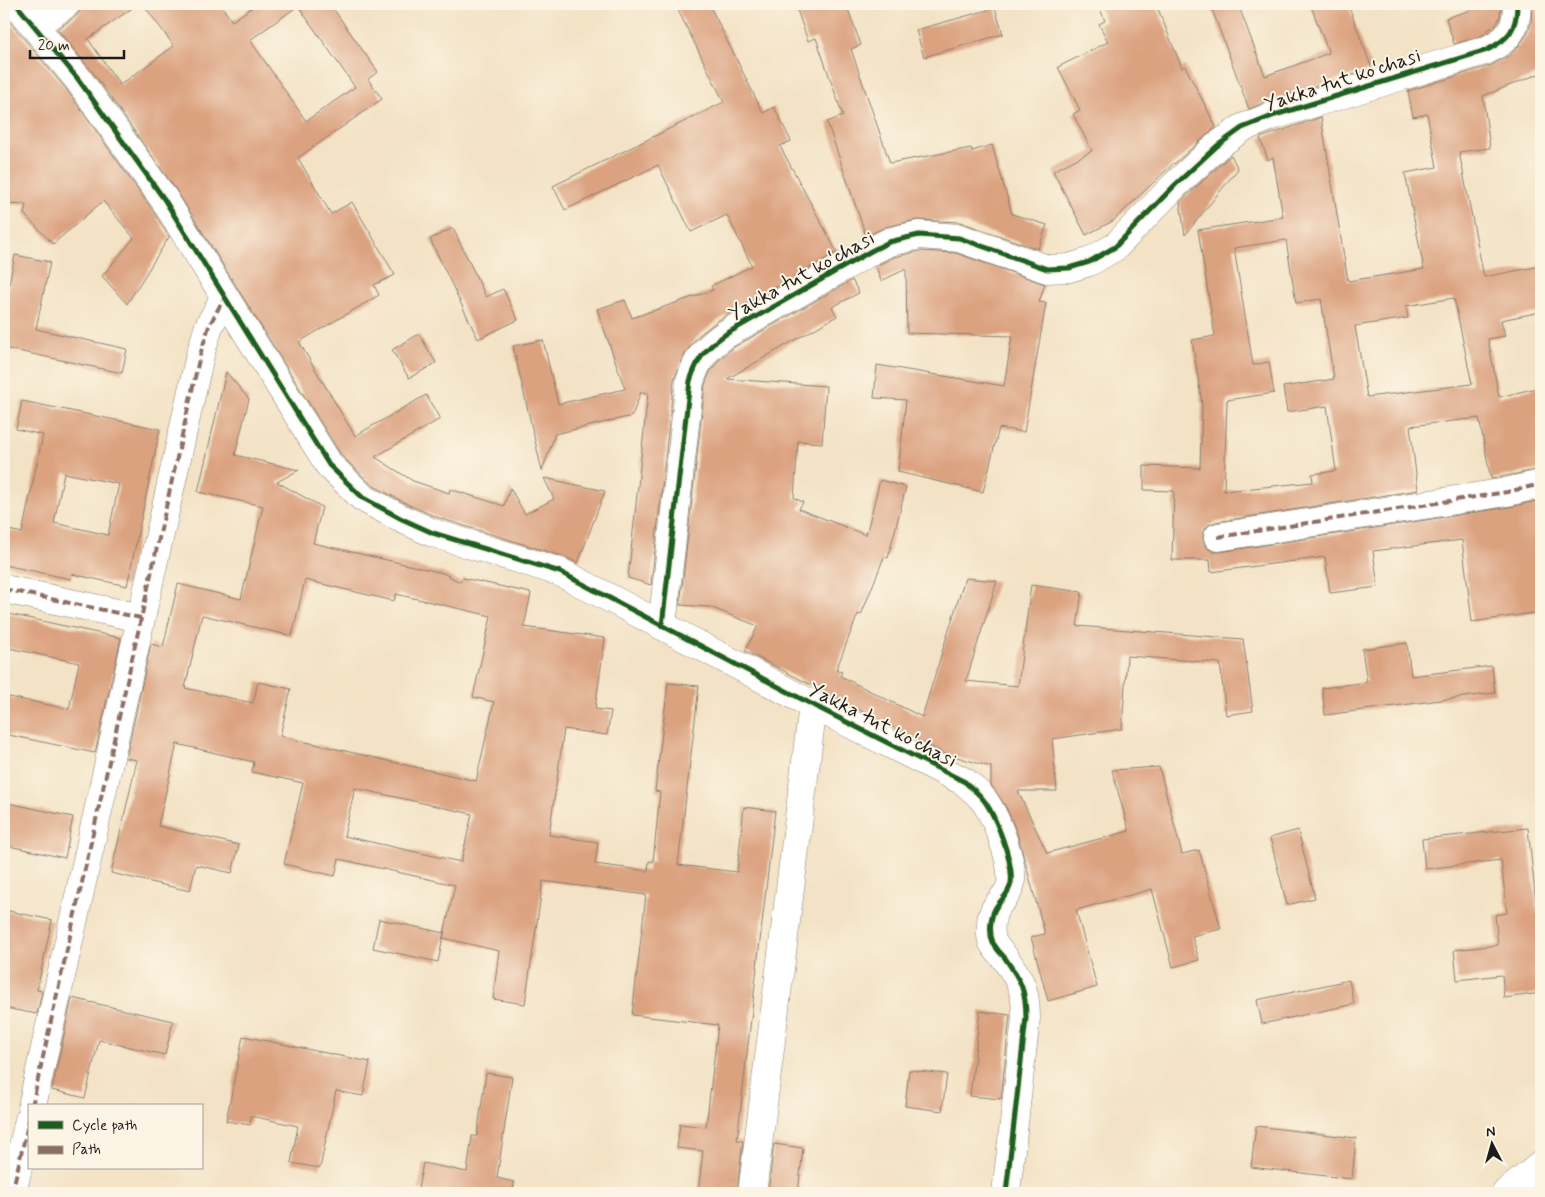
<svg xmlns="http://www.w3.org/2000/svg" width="1545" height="1197" viewBox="0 0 1545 1197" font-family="Mynerve,sans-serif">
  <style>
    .building { fill: #dba280; fill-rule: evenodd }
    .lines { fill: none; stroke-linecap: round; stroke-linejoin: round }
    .minor-casing { stroke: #887f70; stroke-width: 29 }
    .minor { stroke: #fff; stroke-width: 28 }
    .quiet { stroke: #8d6e63; stroke-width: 4; stroke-dasharray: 8 4; stroke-linecap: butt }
    .cycleway-casing { stroke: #fcf5e5; stroke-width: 8 }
    .cycleway { stroke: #1b5e20; stroke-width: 5 }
    .labels { text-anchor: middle; stroke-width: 4; stroke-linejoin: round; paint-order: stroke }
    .street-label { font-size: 20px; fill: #1c1c1c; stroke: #fcf5e5 }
  </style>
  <rect width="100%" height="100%" fill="#fcf5e5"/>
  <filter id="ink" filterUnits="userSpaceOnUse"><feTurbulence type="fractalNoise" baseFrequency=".02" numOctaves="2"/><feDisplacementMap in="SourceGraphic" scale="10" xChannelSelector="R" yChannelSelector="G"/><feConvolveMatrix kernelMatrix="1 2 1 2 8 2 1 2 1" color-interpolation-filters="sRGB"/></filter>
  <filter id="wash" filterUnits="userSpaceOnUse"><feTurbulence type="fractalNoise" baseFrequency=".0096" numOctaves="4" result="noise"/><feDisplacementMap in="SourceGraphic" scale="20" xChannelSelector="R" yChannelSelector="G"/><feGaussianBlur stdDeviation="1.12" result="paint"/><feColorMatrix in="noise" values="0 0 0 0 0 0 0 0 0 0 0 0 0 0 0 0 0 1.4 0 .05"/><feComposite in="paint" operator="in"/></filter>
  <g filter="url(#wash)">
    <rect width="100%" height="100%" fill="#f3e2c5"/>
    <g id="blocks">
      <g class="building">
        <path d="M82 4H138L88 39 120 85 174 46 143 4H220L232 21 257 4H330L378 72 368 79 382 99 298 158 331 214 352 202 395 275 374 285 379 295 299 342 355 436 426 395 440 419 375 457 413 481 449 493 450 489 504 506 510 488 525 514 554 499 544 478 605 491 578 563 565 557 439 518 409 505 372 485 341 455 177 191 91 70 57 29 75 17 80 11ZM298 6 355 87 306 121 250 40Z"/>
        <polygon points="675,4 709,4 763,113 774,107 791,141 780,146 837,252 717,321 697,337 686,352 674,379 651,585 628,578 648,393 641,392 632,416 555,434 542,471 513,346 543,340 558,404 625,389 597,309 625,300 632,318 713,290 711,286 752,266 727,215 691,232 658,165 565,210 553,186 724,102"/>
        <polygon points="795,4 846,4 861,45 851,49 890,163 971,148 972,151 992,145 1012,214 1047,225 1038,249 960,222 916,220 885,227 866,236 827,122 843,116 816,38 808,41"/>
        <polygon points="1098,4 1156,4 1182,68 1185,66 1216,127 1174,164 1174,163 1113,221 1086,235 1053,171 1092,151 1073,114 1080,110 1058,67 1108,42 1099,24 1105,21"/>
        <polygon points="1210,4 1238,4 1265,76 1329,53 1310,4 1348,4 1372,69 1270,100 1249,109"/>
        <polygon points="1482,4 1501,4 1500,17 1497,23 1481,36 1454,44 1446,18 1480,7"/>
        <path d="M1532 4H1541V73L1483 96 1490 148 1459 152 1484 277 1541 266V312L1501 320 1505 336 1488 339 1499 397 1541 387V469L1491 479 1479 418 1410 426 1418 490 1216 522 1208 525 1203 532V539L1206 547 1213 552H1220L1509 507 1541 500V612L1472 622 1462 540 1373 551 1378 587 1330 593 1325 557 1211 572 1210 560H1172L1174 491 1144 490V466L1200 468 1202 404 1192 340 1215 336 1198 230 1283 217 1273 157 1268 160 1260 138 1321 117 1348 281 1424 269 1405 173 1437 167 1427 114 1413 117 1408 91 1492 65 1510 55 1518 47 1527 34 1531 23ZM1286 240 1296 303 1321 299 1334 379 1283 387 1287 412 1327 406 1336 471 1312 474 1313 482 1224 491 1227 400 1274 393 1269 362 1253 365 1234 248ZM1454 298 1472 384 1367 397 1355 326 1408 318 1406 306Z"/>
        <polygon points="995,8 1003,34 924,57 916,30"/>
        <polygon points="4,15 66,89 151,208 169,237 127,304 102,276 134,238 103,201 53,244 24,214 26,204 4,205"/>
        <polygon points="1231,155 1238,169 1185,235 1180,202"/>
        <polygon points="453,228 486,297 503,289 518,320 478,339 430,239"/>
        <polygon points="920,251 956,253 1045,284 1039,302 1046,303 1024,432 999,428 983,492 898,472 906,400 874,398 877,365 1004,386 1012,336 907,333 906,269 881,281 876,266 894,257"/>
        <polygon points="15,255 50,262 36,329 127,349 122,373 4,348 4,309"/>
        <polygon points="852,280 859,293 832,307 837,316 727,379 826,386 822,443 798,441 794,498 803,502 799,509 866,535 880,480 906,487 888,558 884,557 861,615 858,614 836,670 842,672 840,676 922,717 965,578 997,581 966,681 1018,686 1031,585 1082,592 1077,626 1243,639 1253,711 1226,715 1220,663 1127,656 1122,729 1052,739 1057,791 1018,791 1047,853 1129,831 1112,770 1159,767 1182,854 1199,850 1221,929 1192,936 1199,960 1173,967 1152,889 1076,910 1097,987 1048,1001 1031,937 1045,934 1017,833 1006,807 991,785 991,767 943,753 745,651 758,626 710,607 680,605 705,385 710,372 719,360 734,347"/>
        <polygon points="419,334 436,363 409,378 392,350"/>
        <path d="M226 372 249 399 235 455 299 470 277 482 322 507 313 543 443 573 460 582 463 578 531 593 524 627 605 638 595 709 611 711 607 735 564 729 549 835 598 842 595 864 648 871 649 861 653 862 660 792 655 791 668 683 699 686 678 865 737 872 744 807 775 811 737 1140 743 1141 737 1193H698L703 1151 677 1148 680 1124 706 1127 718 1025 632 1015 646 895 543 881 525 1004 493 999 499 951 443 938 455 885 339 859 335 876 284 864 303 783 252 772 254 762 177 744 158 826 239 845 232 873 196 865 190 891 111 873 137 760 126 758 151 644 163 647 178 584 241 599 263 506 198 492ZM305 580 394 601 396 594 491 616 473 697 494 702 476 781 280 736 291 689 258 682 253 703 185 688 202 615 292 636ZM355 788 472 814 461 862 344 836Z"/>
        <path d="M22 401 160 429 127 586 72 574 71 579 4 565V529L22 533 43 435 16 429ZM64 473 119 484 108 535 54 523Z"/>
        <polygon points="4,613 121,638 95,753 4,734 4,696 69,709 79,663 4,647"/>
        <polygon points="1407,643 1411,676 1492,666 1495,693 1325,715 1322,688 1367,682 1362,649"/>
        <polygon points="4,802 73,817 65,858 4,845"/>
        <polygon points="1528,828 1541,950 1541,993 1504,998 1502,975 1457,980 1454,950 1498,945 1495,915 1507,913 1501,860 1425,869 1422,839"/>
        <polygon points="1298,830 1315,898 1287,905 1270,838"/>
        <polygon points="4,910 52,920 37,990 42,991 37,1014 4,1008"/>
        <polygon points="379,919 444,933 438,962 373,948"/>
        <polygon points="1349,980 1354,1004 1262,1024 1257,1000"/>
        <polygon points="72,998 173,1021 165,1055 99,1040 85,1098 52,1090"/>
        <polygon points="980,1011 1010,1015 1001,1099 970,1096"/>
        <polygon points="243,1036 370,1062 363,1096 336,1091 320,1168 291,1163 298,1126 251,1116 250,1125 226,1121"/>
        <polygon points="909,1070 947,1074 942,1111 905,1106"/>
        <polygon points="486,1073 512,1077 497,1178 514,1182 513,1193 438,1193 418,1189 423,1163 467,1172 472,1136 477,1136"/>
        <polygon points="1256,1126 1356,1138 1352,1179 1251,1167"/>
        <polygon points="774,1144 803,1148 798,1193 768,1193"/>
      </g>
    </g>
  </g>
  <g filter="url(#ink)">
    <use href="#blocks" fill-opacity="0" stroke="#887f70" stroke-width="1"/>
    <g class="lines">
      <g class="minor-casing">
        <g id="minor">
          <path d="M16 4 78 79 164 199 329 465 363 498 402 519 433 533 560 572 813 705 965 782C970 787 977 792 982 798 995 813 1014 863 1011 883 1009 895 1000 900 995 909 990 918 989 933 993 943 996 948 1001 954 1005 958 1021 981 1026 990 1026 1018L1006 1193"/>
          <polyline points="34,25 66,4"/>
          <polyline points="1218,537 1507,492 1541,484"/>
          <polyline points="4,589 141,618"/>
          <path d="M662 626 690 381C698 357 706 348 726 334L871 251 889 242 919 235 959 238 1047 269 1069 268 1089 262 1115 247 1175 185 1217 146 1242 128 1275 115 1487 50C1509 39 1517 29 1517 4"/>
          <polyline points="32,1106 200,355 209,326 224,298"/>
          <polyline points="12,1193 29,1120"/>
          <polyline points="752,1193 813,705"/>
          <polyline points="1506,1193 1541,1165"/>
        </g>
      </g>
      <use href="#minor" class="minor"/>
      <g class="quiet">
        <polyline points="1218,537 1507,492 1541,484"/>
        <polyline points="4,589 141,618"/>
        <polyline points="32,1106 200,355 209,326 224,298"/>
        <polyline points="12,1193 29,1120"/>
      </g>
      <g class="cycleway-casing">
        <g id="cycleway">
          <path d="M16 4 78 79 164 199 329 465 363 498 402 519 433 533 560 572 813 705 965 782C970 787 977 792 982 798 995 813 1014 863 1011 883 1009 895 1000 900 995 909 990 918 989 933 993 943 996 948 1001 954 1005 958 1021 981 1026 990 1026 1018L1006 1193"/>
          <path d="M662 626 690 381C698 357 706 348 726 334L871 251 889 242 919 235 959 238 1047 269 1069 268 1089 262 1115 247 1175 185 1217 146 1242 128 1275 115 1487 50C1509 39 1517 29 1517 4"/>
        </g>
      </g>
      <use href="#cycleway" class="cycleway"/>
    </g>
  </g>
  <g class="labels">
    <g class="street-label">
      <text transform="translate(1342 79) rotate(-18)" y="7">Yakka tut koʻchasi</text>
      <text transform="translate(801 275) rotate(-29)" y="7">Yakka tut koʻchasi</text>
      <text transform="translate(883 724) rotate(27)" y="7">Yakka tut koʻchasi</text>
    </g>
  </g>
  <rect width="1545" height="1197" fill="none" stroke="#fcf5e5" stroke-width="20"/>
  <rect x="28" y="1104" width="175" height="65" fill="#fcf5e5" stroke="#a29e95"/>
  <rect x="38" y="1121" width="25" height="8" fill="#1b5e20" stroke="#a29e95"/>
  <text x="72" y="1130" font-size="15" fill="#1c1c1c">Cycle path</text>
  <rect x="38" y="1146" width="25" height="8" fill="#8d6e63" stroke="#a29e95"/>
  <text x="72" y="1154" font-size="15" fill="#1c1c1c">Path</text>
  <g transform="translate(1492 1144) rotate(354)" stroke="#fcf5e5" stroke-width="4" paint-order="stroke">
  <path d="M0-4L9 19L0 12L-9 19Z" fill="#1c1c1c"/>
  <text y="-8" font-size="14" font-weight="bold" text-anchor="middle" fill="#1c1c1c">N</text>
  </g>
  <path d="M30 50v8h94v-8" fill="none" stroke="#1c1c1c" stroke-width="2.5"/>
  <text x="38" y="50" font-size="15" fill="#1c1c1c" stroke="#fcf5e5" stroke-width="4" paint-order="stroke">20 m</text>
</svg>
